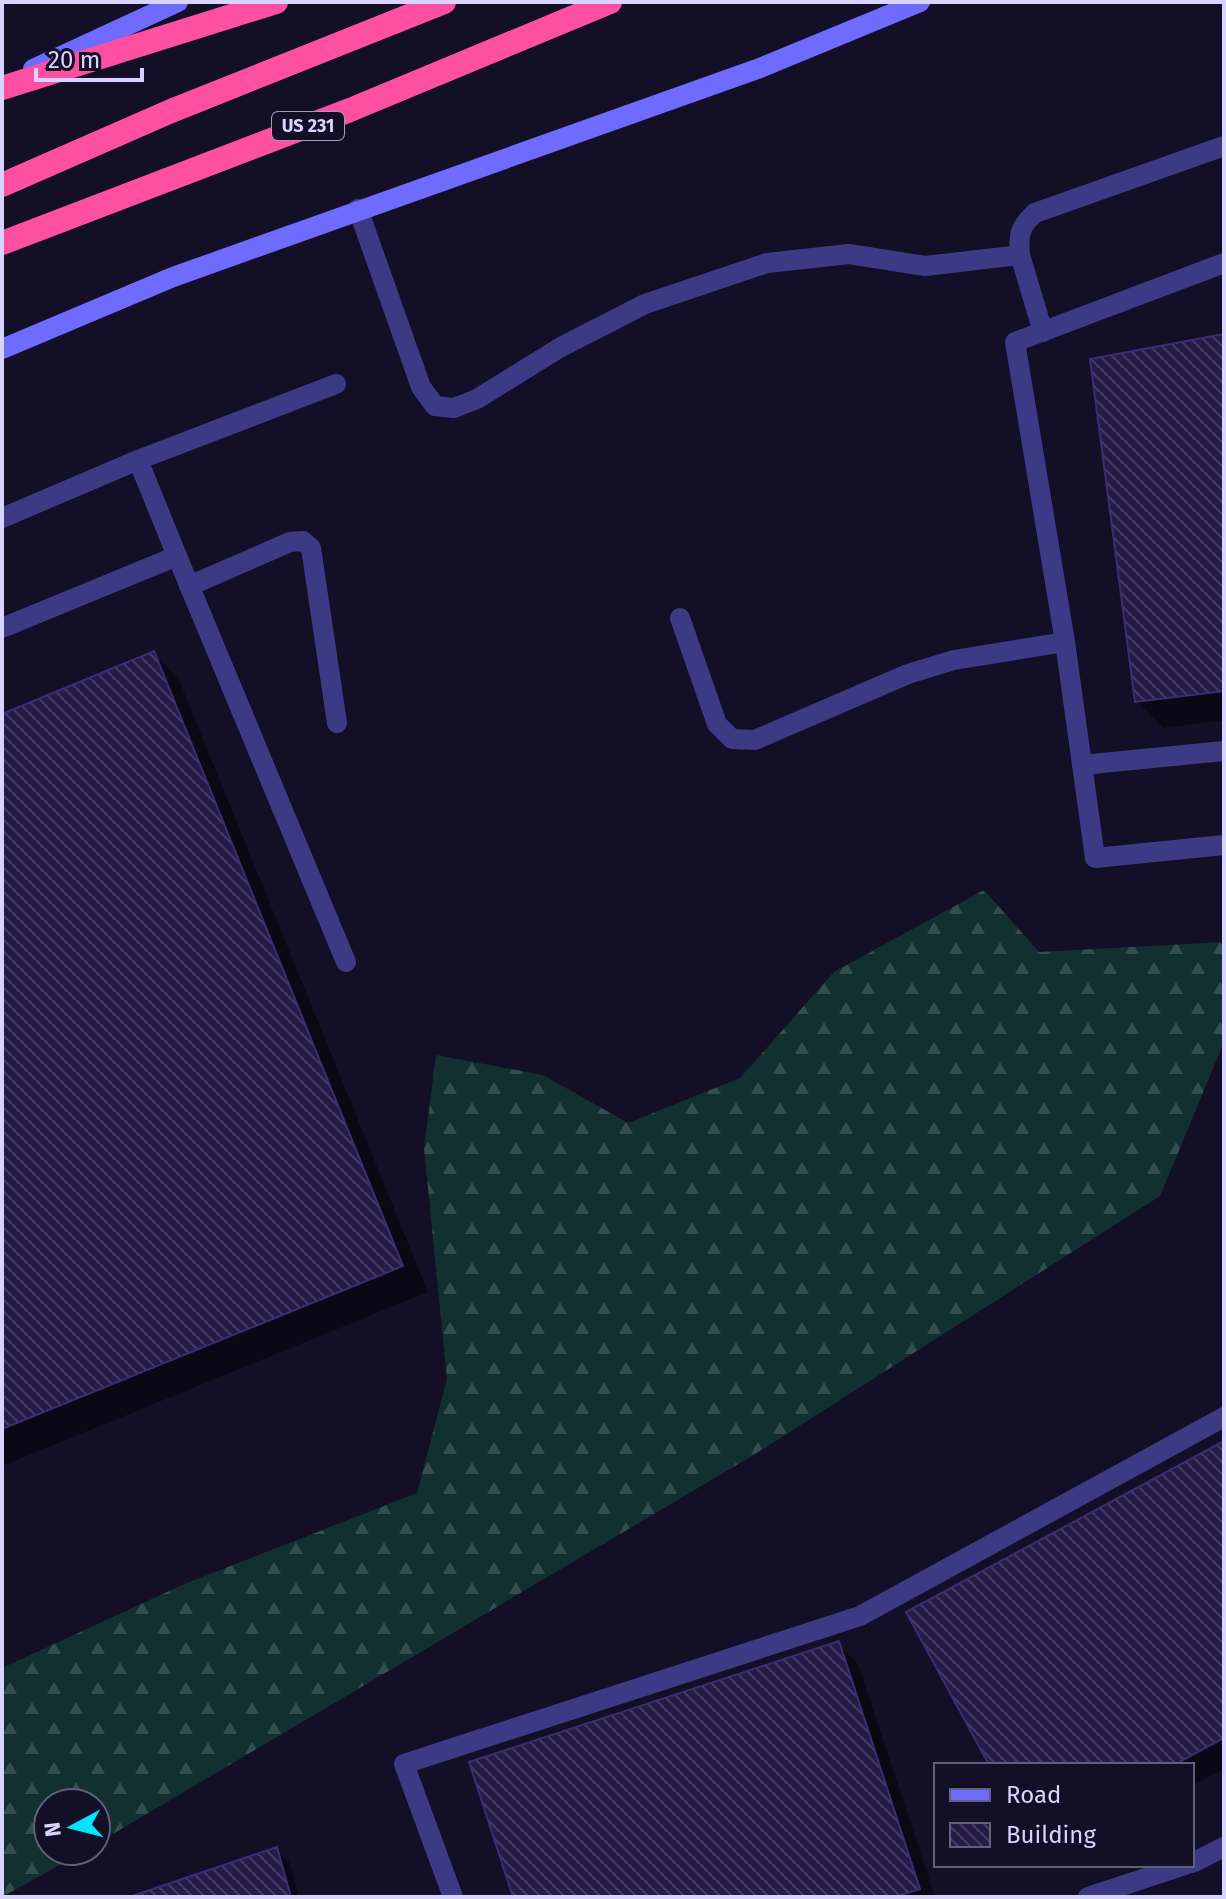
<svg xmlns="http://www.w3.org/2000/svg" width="1226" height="1899" viewBox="0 0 1226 1899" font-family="'Fira Sans',sans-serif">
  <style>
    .forest { fill: url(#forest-firs) }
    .shadow { fill: #0007 }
    .building { fill: url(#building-back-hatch); stroke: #3b2d73; stroke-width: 2 }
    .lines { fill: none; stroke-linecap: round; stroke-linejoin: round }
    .lane { stroke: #3d3a85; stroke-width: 20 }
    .street { stroke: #3d3a85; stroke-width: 20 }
    .secondary { stroke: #6f6bff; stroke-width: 20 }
    .highway { stroke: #ff4fa3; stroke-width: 24 }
    .labels { text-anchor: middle; stroke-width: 6; stroke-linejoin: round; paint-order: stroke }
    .shield { fill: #130f26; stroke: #9e99be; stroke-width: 2 }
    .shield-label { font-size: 18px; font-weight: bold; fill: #d9d4ff }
  </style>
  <defs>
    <pattern id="forest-firs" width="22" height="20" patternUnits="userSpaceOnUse" patternTransform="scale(2)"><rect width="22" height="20" fill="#12302f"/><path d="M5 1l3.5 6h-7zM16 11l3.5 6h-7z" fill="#344d4e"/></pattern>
    <pattern id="building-back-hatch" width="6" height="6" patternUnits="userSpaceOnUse" patternTransform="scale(2)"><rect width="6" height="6" fill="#241b47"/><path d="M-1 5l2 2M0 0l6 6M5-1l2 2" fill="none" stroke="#433b63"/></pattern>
  </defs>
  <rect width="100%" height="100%" fill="#130f26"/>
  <polygon class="forest" points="984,890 1039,952 1224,942 1224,1042 1160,1196 752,1456 96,1844 96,1803 48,1803 48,1851 85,1851 2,1897 2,1668 182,1585 417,1493 447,1379 424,1148 436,1055 543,1075 628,1123 740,1078 834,972"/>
  <g class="shadow">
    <polygon points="1224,338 1224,720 1163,728 1137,702"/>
    <polygon points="153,653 179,680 428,1292 2,1466 2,716"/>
    <polygon points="1224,1443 1224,1769 1192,1786 1192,1765 992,1765"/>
    <polygon points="838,1644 858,1664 935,1897 515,1897"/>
    <polygon points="276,1850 290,1863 299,1897 136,1897"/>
  </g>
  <g class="building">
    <polygon points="1224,334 1224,691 1135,702 1090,359"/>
    <polygon points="154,651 403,1266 2,1429 2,714"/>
    <polygon points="1224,1441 1224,1738 1174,1765 989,1765 906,1612"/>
    <polygon points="839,1641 920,1889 894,1897 513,1897 469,1762"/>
    <polygon points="277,1847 291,1897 129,1897"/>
  </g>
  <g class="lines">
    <g class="lane">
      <polyline points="358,209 421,387 435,406 454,408 477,399 561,347 645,304 767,263 849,254 925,266 1020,255 1043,332"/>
      <path d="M1020 255C1018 235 1020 226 1035 213L1224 146"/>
      <polyline points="1224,263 1015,342 1065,642 1095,858 1224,845"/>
      <polyline points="138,460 336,384"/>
      <polyline points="2,518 138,460 177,556 2,628"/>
      <polyline points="177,556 346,962"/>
      <polyline points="189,586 290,542 303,541 311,548 337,723"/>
      <polyline points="680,618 717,724 732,739 755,740 908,674 954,660 1065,642"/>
      <polyline points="1082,765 1224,751"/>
      <polyline points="453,1897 404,1764 860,1616 1224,1417"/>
    </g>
    <g class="street">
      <polyline points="1192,1863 1224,1847"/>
      <polyline points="1088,1897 1185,1865"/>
    </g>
    <g class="secondary">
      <polyline points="33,69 178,2"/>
      <polyline points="2,349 173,277 760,68 920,2"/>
    </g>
    <g class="highway">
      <polyline points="2,88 276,2"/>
      <polyline points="2,185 171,111 444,2"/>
      <polyline points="2,243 350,110 610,2"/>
    </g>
  </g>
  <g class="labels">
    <rect class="shield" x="272" y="112" width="72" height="28" rx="6"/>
    <g class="shield-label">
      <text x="308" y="132">US 231</text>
    </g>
  </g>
  <rect width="1226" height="1899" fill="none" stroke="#d9d4ff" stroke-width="8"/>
  <rect x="934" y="1763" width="260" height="104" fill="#130f26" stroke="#625e7d" stroke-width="2"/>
  <rect x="950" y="1789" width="40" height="12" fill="#6f6bff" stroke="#625e7d" stroke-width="2"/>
  <text x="1006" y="1803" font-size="24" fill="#d9d4ff">Road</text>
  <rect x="950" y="1823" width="40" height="24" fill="url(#building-back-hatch)" stroke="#625e7d" stroke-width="2"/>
  <text x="1006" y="1843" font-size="24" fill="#d9d4ff">Building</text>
  <g transform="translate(72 1827) rotate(263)"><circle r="38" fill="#130f26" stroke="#625e7d" stroke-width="2"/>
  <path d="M0-6L14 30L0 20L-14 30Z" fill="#00e5ff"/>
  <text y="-12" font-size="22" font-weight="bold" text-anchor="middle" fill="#d9d4ff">N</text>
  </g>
  <path d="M36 68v12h106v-12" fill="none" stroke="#d9d4ff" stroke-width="4"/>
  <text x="48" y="68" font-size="24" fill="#d9d4ff" stroke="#130f26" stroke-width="6" paint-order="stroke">20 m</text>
</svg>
